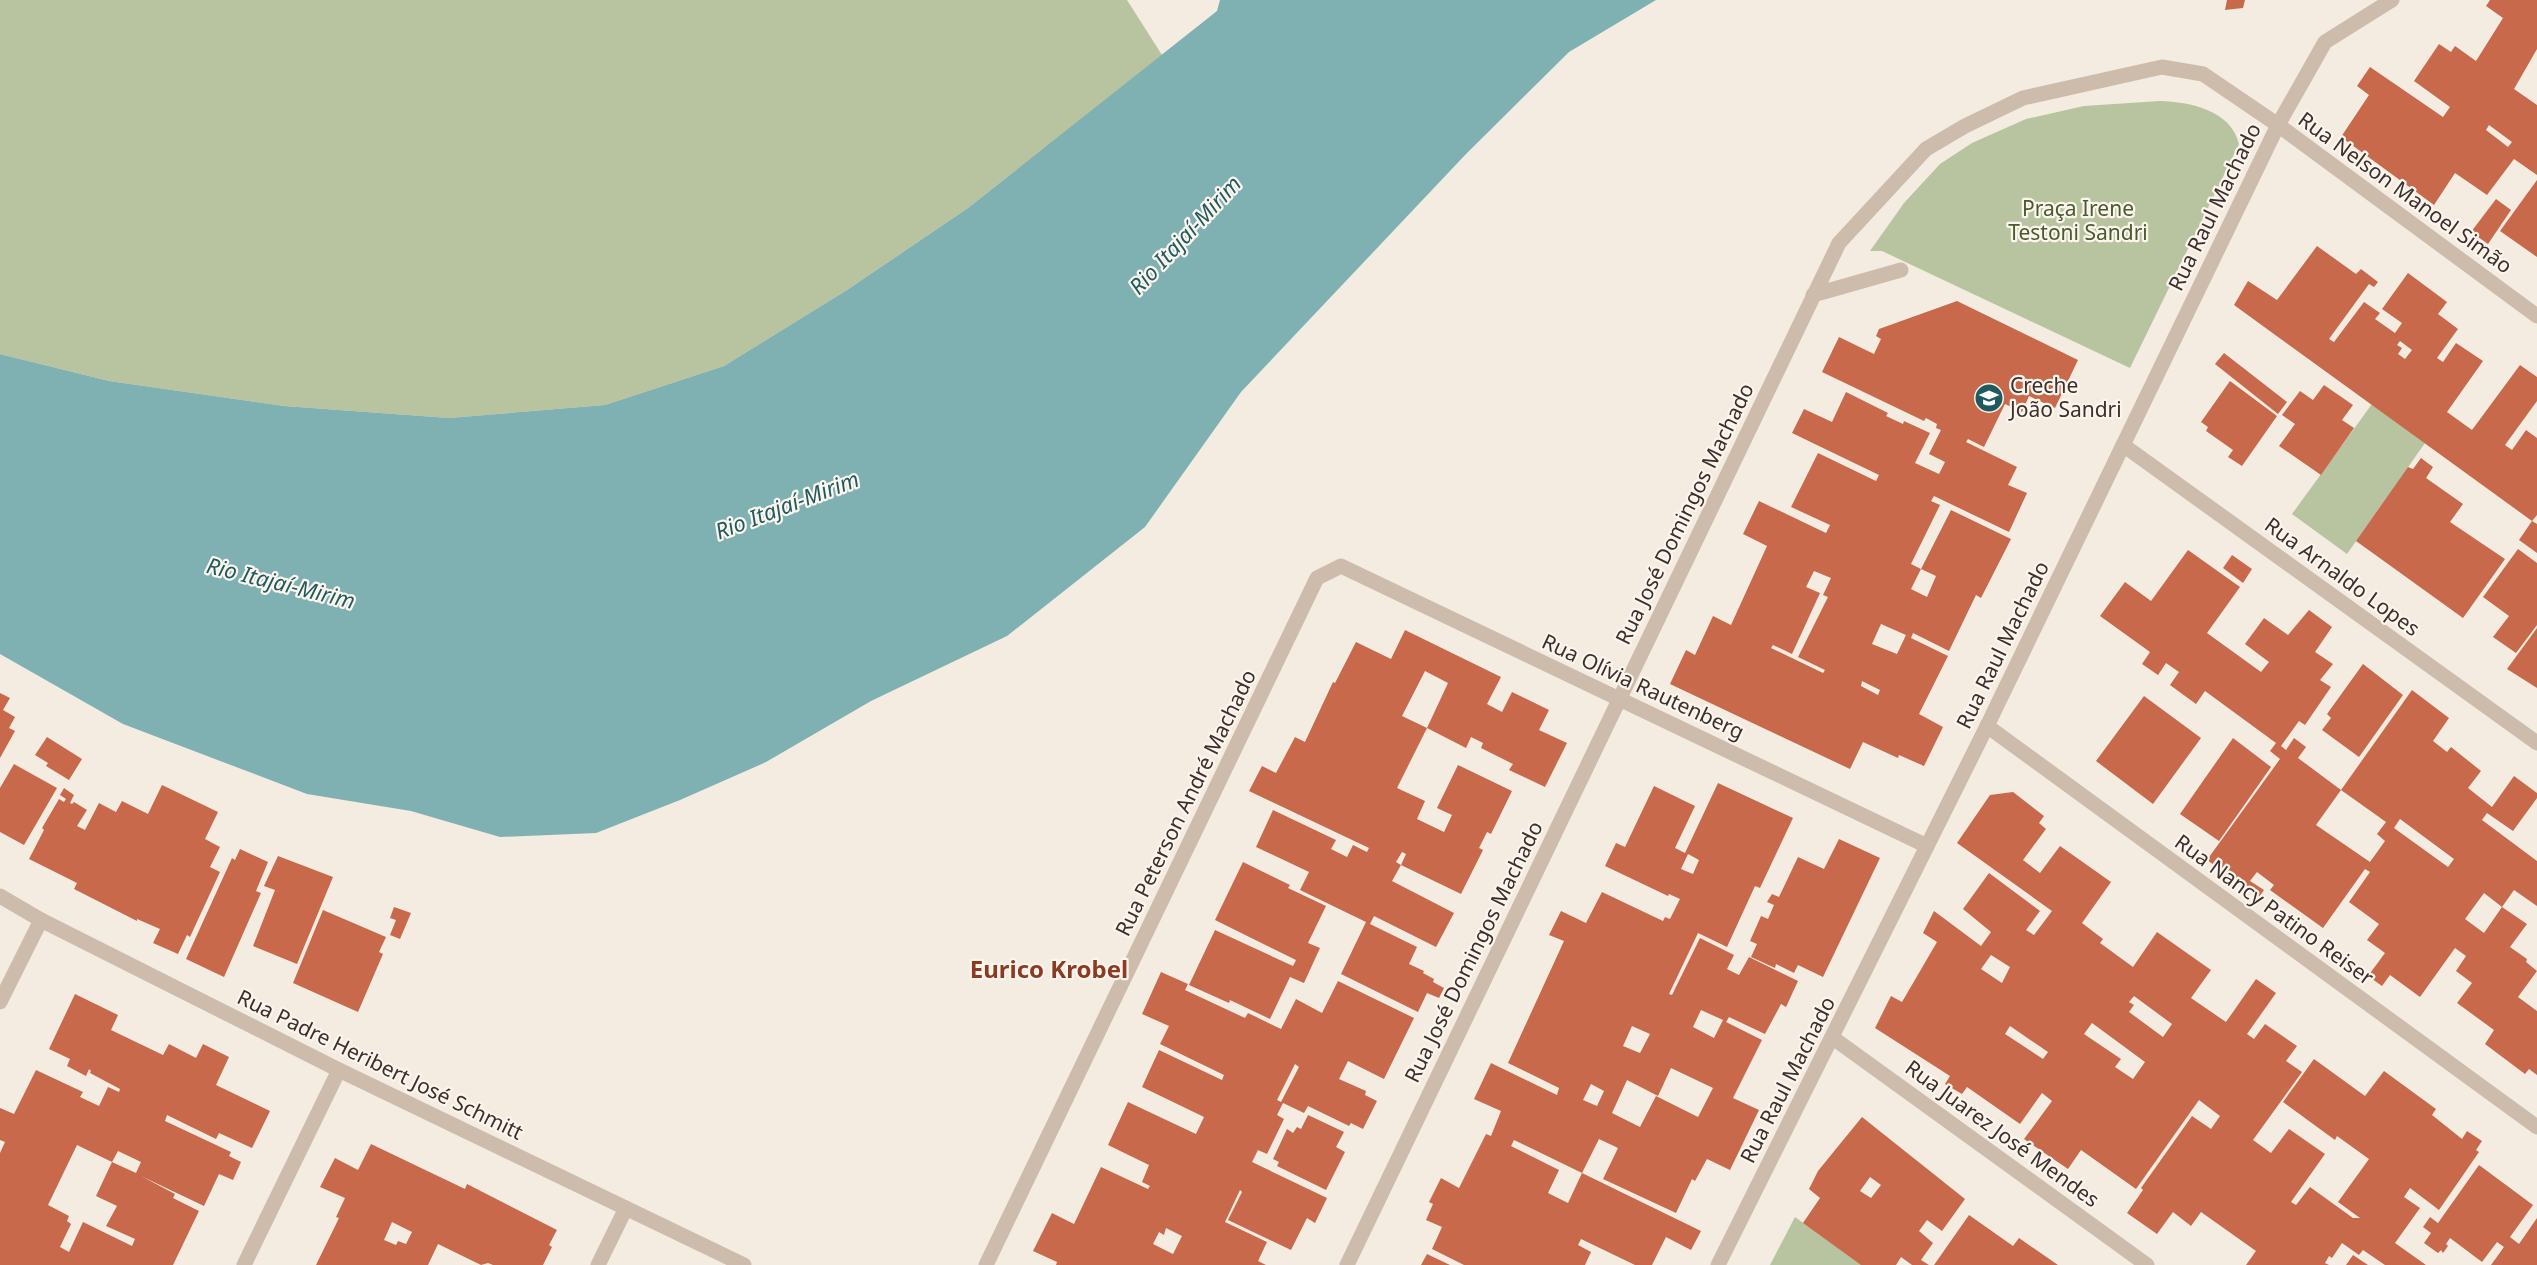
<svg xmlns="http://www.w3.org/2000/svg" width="2537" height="1265" viewBox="0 0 2537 1265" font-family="'Noto Sans',sans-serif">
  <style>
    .green { fill: #b8c4a0 }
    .water { fill: #7fb0b2 }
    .building { fill: #c8694b; fill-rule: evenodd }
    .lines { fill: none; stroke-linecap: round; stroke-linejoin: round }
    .service { stroke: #cdbbac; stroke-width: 15 }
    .minor { stroke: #cdbbac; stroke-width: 15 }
    .tertiary { stroke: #cdbbac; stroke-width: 15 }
    .labels { text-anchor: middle; stroke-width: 4.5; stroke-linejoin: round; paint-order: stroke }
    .street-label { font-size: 21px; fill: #3b302b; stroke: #fbf5ee }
    .park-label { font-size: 21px; fill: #4a5a2e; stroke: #fbf5ee }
    .poi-label { font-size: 21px; fill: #3b302b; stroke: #fbf5ee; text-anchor: start }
    .water-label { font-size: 22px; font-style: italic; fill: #1f5a5e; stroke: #fbf5ee }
    .quarter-label { font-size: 24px; font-weight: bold; fill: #8c3b22; stroke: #fbf5ee }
  </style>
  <rect width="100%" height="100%" fill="#f4ebe1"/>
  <g class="green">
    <polygon points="0,0 1127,0 1162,55 968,208 847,290 724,366 605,405 449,418 284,406 109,381 0,354"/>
    <path d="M2160 101C2190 102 2231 110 2239 144L2130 368 1882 251H1870L1904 203 1940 164 1972 143 2026 119 2084 106Z"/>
    <polygon points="2372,404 2425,443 2347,554 2292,514"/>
    <polygon points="1795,1217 1862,1265 1770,1265"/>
  </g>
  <polygon class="water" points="1220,0 1656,0 1569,52 1466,154 1241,392 1145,527 1007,636 871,701 766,762 680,800 596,833 500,837 411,811 307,794 123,724 0,654 0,354 109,381 284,406 449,418 605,405 724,366 847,290 968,208 1217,11"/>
  <g class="building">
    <polygon points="2227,0 2245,0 2243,8 2225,10"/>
    <path d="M2490 0H2537V49L2514 89 2537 105V175L2514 159 2487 195 2455 173 2434 205 2341 137 2369 95 2357 86 2370 67 2443 117 2450 107 2414 81 2439 44 2451 52 2455 46 2476 61 2503 18 2486 6ZM2489 125 2512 142 2508 147 2486 130Z"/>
    <polygon points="2537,180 2537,257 2500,231"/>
    <polygon points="2496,199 2511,210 2488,244 2471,232"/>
    <path d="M2317 246 2356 274 2361 269 2378 282 2374 287 2369 284 2329 339 2334 342 2364 302 2380 313 2375 319 2395 333 2402 323 2382 309 2408 273 2447 302 2438 314 2458 329 2437 358 2443 362 2456 343 2483 361 2447 412 2472 430 2520 365 2537 377V401L2505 445 2512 450 2526 430 2537 438V515L2532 521 2234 305 2248 281 2277 300ZM2400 341 2412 350 2405 359 2398 354 2402 348 2397 345Z"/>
    <path d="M1957 301 2078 360 2055 408 2029 396 2022 412 2005 404 1984 447 1968 439 1966 442 2017 467 2008 485 2027 493 2009 532 1934 496 1931 501 1940 505 1911 564 1921 569 1951 510 2011 539 1981 598 1976 595 1949 651 1913 633 1911 638 1948 656 1919 714 1943 727 1924 766 1899 755 1898 758 1863 742 1850 769 1670 684 1686 650 1695 655 1713 616 1731 625 1767 546 1743 534 1759 501 1826 533 1830 525 1791 507 1818 453 1876 481 1879 475 1792 433 1804 409 1832 422 1846 392 1888 413 1886 416 1903 424 1904 421 1930 433 1915 463 1939 474 1945 462 1929 454 1941 430 1936 428 1937 424 1926 418 1924 421 1822 372 1839 337 1874 354 1881 339 1876 336 1879 329ZM1921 569 1936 576 1927 597 1911 589ZM1814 571 1831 578 1823 595 1828 597 1798 657 1825 670 1823 673 1771 648 1773 645 1792 654 1820 593 1806 587ZM1881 624 1906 635 1897 654 1872 644ZM1862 681 1880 690 1878 695 1861 686Z"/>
    <polygon points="2224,353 2287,402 2278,414 2215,364"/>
    <polygon points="2230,381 2277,416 2242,466 2228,457 2233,450 2206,431 2208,427 2201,422"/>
    <polygon points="2324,385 2353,405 2342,420 2354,428 2321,475 2279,446 2295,424 2282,415 2300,391 2313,400"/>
    <polygon points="2421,458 2433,467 2426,478 2463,504 2450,522 2505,559 2463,618 2356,541 2408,467 2413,469"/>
    <polygon points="2532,521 2537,524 2537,553 2519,540"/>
    <polygon points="2518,549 2537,563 2537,625 2516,653 2493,637 2509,616 2483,597"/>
    <path d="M2188 550 2240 587 2207 633 2261 672 2269 662 2245 644 2264 618 2288 635 2309 610 2332 627 2315 652 2333 664 2320 680 2331 687 2305 725 2299 721 2281 746 2286 750 2294 738 2306 747 2298 758 2341 790 2316 825 2370 862 2385 841 2377 834 2386 822 2341 790 2412 690 2449 718 2433 741 2447 752 2451 747 2481 771 2468 788 2492 807 2514 776 2537 793V798L2513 831 2487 813 2482 820 2537 861V906L2514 890 2502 907 2484 893 2465 919 2484 933 2502 907 2527 924 2510 947 2527 959 2526 962 2537 971 2518 997 2537 1011V1075L2529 1069 2525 1074 2485 1044 2494 1030 2457 1003 2472 983 2456 971 2466 956 2455 948 2420 997 2390 975 2382 986 2368 976 2385 953 2367 940 2379 924 2349 902 2370 872 2365 869 2323 928 2270 890 2274 885 2257 872 2250 881 2264 890 2259 897 2207 860 2280 759 2270 751 2276 743 2205 691 2196 704 2170 685 2179 672 2166 663 2158 675 2142 664 2150 652 2100 616 2125 582 2151 601ZM2400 819 2454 859 2448 867 2394 828Z"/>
    <polygon points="2232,555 2252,569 2243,583 2223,568"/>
    <polygon points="2537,628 2537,688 2507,669"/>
    <polygon points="1405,630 1501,677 1487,704 1502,712 1512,692 1549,710 1539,730 1567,743 1545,787 1509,770 1513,764 1481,748 1483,743 1471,737 1466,748 1427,728 1448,683 1425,671 1402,716 1427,728 1397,788 1425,801 1417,819 1444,832 1452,815 1437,808 1458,765 1512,791 1491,834 1487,832 1479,848 1483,850 1461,894 1401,865 1406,854 1402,852 1396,862 1401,865 1392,881 1454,913 1436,947 1374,916 1370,924 1417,947 1409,964 1424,971 1423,973 1434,979 1433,982 1444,988 1439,998 1427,993 1418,1012 1341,974 1366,922 1300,890 1309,872 1256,847 1273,810 1336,840 1331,849 1347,857 1353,845 1367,852 1369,848 1249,791 1262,766 1276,773 1295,737 1305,742 1333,682 1335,683 1356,642 1391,659"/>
    <polygon points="2363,664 2403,695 2359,757 2322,730 2331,718 2327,714"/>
    <polygon points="0,693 10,698 3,710 15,717 9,728 15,731 0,758"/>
    <polygon points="2144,696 2201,738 2153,804 2096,761"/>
    <polygon points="47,737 82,759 69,780 46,766 48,763 35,755"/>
    <polygon points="2233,738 2271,767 2219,841 2180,814"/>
    <polygon points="14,764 57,788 24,845 0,832 0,788"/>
    <path d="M1718 783 1793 818 1760 888 1755 886 1727 947 1698 933 1669 994 1672 995 1700 938 1734 955 1727 969 1739 975 1749 957 1798 981 1786 1007 1781 1004 1765 1034 1729 1017 1726 1022 1762 1040 1733 1098 1759 1110 1730 1170 1707 1159 1695 1181 1692 1179 1676 1213 1603 1179 1618 1148 1599 1139 1582 1173 1514 1140 1511 1146 1559 1170 1548 1193 1568 1203 1582 1173 1701 1231 1691 1250 1666 1237 1652 1265H1635L1581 1239 1578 1245 1591 1252 1585 1265H1464L1432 1249 1442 1227 1426 1220 1433 1204 1429 1202 1441 1178 1459 1188 1486 1134 1491 1136 1501 1111 1474 1099 1491 1063 1557 1095 1559 1088 1508 1063 1564 941 1549 935 1561 911 1586 923 1602 892 1663 921 1665 917 1670 919 1680 899 1669 894 1668 896 1605 866 1616 843 1625 847 1654 786 1695 806 1675 848 1685 853ZM1688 854 1699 860 1693 874 1681 869ZM1701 1010 1723 1020 1714 1038 1693 1027ZM1632 1026 1650 1034 1640 1053 1623 1046ZM1671 1068 1713 1088 1698 1117 1656 1096 1640 1127 1612 1113 1627 1080 1658 1096ZM1591 1084 1604 1091 1597 1106 1583 1100Z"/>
    <polygon points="162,785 218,812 205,839 220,847 210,867 220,872 190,937 187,935 178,954 153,943 160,929 137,919 137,921 74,889 77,883 29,859 44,830 42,828 59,799 64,802 66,799 60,795 64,788 74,795 70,803 72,804 74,802 87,810 77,826 85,830 99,803 116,812 122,801 148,814"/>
    <path d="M2013 792 2044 816 2039 823 2046 829 2023 860 2040 873 2060 846 2111 882 2082 923 2103 939 2100 943 2133 967 2157 932 2211 970 2191 998 2226 1022 2256 979 2276 993 2247 1034 2254 1039 2265 1024 2297 1046 2286 1061 2302 1072 2253 1140 2271 1153 2289 1129 2325 1154 2291 1202 2296 1205 2310 1187 2353 1218H2360L2338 1202 2369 1159 2337 1136 2335 1140 2283 1102 2314 1059 2365 1096 2384 1071 2436 1109 2432 1115 2462 1139 2467 1131 2482 1141 2476 1150 2479 1152 2439 1210 2410 1188 2404 1197 2420 1208 2395 1243 2426 1265H2385L2363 1250 2359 1255 2342 1243 2332 1258 2329 1256 2325 1263 2329 1265H2246L2256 1251 2201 1212 2191 1226 2173 1212 2157 1234 2127 1213 2143 1190 2141 1188 2192 1116 2211 1129 2220 1116 2199 1100 2136 1189 2081 1150 2068 1169 2024 1139 2052 1101 2042 1093 2020 1124 1967 1087 1962 1094 1945 1084 1950 1076 1875 1028 1891 996 1902 1002 1937 942 1923 933 1934 911 1981 946 1991 932 1963 909 1989 873 2040 911 2026 930 2034 935 2052 911 1957 843 1990 795ZM1991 955 2010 967 2002 983 1981 969ZM2134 996 2172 1024 2163 1037 2129 1012 2134 1005 2129 1002ZM2092 1023 2145 1062 2133 1079 2115 1067 2121 1059 2084 1034ZM2010 1026 2048 1052 2043 1059 2005 1034Z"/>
    <polygon points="1839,839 1880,858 1823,977 1798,965 1794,973 1776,964 1775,968 1751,957 1757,944 1750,941 1761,916 1768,919 1774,905 1767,902 1772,894 1779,897 1798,857 1824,869"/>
    <polygon points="240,849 268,862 256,891 261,893 224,977 186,959 232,858 235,860"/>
    <polygon points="278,856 333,877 297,964 253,946 275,890 264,886"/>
    <polygon points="1243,862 1290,885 1288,888 1326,906 1308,943 1320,948 1304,983 1290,977 1270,1019 1230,1000 1229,1003 1189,985 1215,930 1293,966 1296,960 1215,920"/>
    <polygon points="394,907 411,913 400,939 390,935 396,920 390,918"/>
    <polygon points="323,910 386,937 379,952 383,954 358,1012 293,983"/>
    <path d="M1161 972 1188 984 1185 990 1245 1018 1248 1013 1281 1029 1296 999 1322 1013 1338 981 1414 1018 1384 1079 1348 1061 1339 1079 1366 1091 1365 1095 1377 1101 1363 1129 1351 1123 1349 1126 1308 1106 1304 1113 1283 1103 1277 1115 1284 1119 1267 1154 1258 1150 1252 1162 1327 1198 1315 1223 1307 1218 1291 1250 1228 1220 1242 1192 1240 1190 1225 1222 1267 1242 1258 1261 1266 1265H1056L1057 1262 1033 1251 1052 1213 1074 1224 1101 1167 1148 1189 1150 1186 1142 1182 1149 1165 1108 1145 1128 1102 1196 1134 1204 1117 1142 1087 1159 1050 1222 1080 1224 1075 1160 1044 1169 1026 1142 1014ZM1295 1064 1299 1067 1281 1102 1277 1100ZM1166 1228 1182 1236 1173 1254 1153 1244 1159 1232 1164 1235Z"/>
    <path d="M75 994 118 1015 111 1030 163 1055 169 1044 196 1058 203 1044 229 1057 216 1085 270 1111 252 1148 219 1133 216 1139 167 1115 165 1121 231 1152 229 1156 241 1162 233 1180 219 1174 204 1206 141 1176 175 1194 173 1198 199 1211 173 1265H0V1153L5 1142 0 1140V1108L14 1114 36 1070 83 1092 80 1097 99 1106 108 1087 119 1092 120 1089 90 1073 91 1071 89 1069 86 1076 67 1066 70 1059 49 1049ZM77 1145 112 1162 96 1196 117 1206 106 1226 135 1239 132 1246 83 1222 69 1252 60 1247 71 1224 67 1221 69 1216 48 1205ZM118 1151 141 1162 136 1173 112 1162Z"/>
    <polygon points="1308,1115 1344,1132 1336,1147 1345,1152 1326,1190 1277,1166 1279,1162 1273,1159 1287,1129 1293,1133 1297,1127 1301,1129"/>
    <path d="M1862 1117 1965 1199 1942 1231 1927 1220 1919 1231 1933 1243 1921 1260 1929 1265H1912L1901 1257 1896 1265H1861L1803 1223 1820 1198 1809 1189 1818 1171ZM1870 1177 1881 1185 1871 1198 1860 1191Z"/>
    <path d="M371 1144 465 1189 467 1184 557 1230 549 1245 552 1247 543 1265H493L488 1263 481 1265 438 1244 428 1265H316L339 1218 336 1217 345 1198 320 1187 335 1158 358 1170ZM392 1222 412 1232 406 1244 398 1241 396 1245 384 1240Z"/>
    <polygon points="2479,1165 2533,1205 2510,1237 2519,1244 2537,1218 2537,1265 2491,1265 2504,1247 2497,1242 2482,1262 2450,1238 2446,1244 2448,1246 2443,1253 2441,1250 2438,1253 2424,1243 2431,1233 2423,1227 2430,1217 2438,1223"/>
    <polygon points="1969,1215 2013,1246 2019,1238 2058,1265 1934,1265"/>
    <polygon points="1427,1254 1450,1265 1421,1265"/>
    <polygon points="2353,1255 2368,1265 2346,1265"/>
  </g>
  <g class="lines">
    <polyline class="service" points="1813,295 1901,270"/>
    <g class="minor">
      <polyline points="2123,445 2537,743"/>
      <polyline points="1987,726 2537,1127"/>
      <polyline points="0,1002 41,920"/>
      <polyline points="1833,1038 2147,1265"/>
      <polyline points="244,1265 339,1070"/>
      <polyline points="598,1265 626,1208"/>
      <polyline points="986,1265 1317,578 1341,566 1927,846"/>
      <polyline points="1347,1265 1839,243 1926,149 1965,126 2023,98 2162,67 2203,74 2278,125 2537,316"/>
      <polyline points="1718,1265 1987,726 2278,125 2325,42 2392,0"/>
    </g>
    <polyline class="tertiary" points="0,896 41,920 339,1070 744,1265"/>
  </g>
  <defs>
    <g id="school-disc" transform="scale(1.5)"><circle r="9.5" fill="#1f5a5e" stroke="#fbf5ee"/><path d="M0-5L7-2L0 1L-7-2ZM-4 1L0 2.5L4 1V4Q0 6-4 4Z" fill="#fff"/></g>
  </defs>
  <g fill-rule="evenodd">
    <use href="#school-disc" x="1989" y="398"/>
  </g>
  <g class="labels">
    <g class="street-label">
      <text transform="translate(2405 193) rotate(36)" y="7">Rua Nelson Manoel Simão</text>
      <text transform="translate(2215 207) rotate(-64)" y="7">Rua Raul Machado</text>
      <text transform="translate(1685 514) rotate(-64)" y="7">Rua José Domingos Machado</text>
      <text transform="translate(2342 577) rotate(36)" y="7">Rua Arnaldo Lopes</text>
      <text transform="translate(2003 645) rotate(-64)" y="7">Rua Raul Machado</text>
      <text transform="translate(1643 687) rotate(25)" y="7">Rua Olívia Rautenberg</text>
      <text transform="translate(1186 803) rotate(-64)" y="7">Rua Peterson André Machado</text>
      <text transform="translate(2274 910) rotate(36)" y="7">Rua Nancy Patino Reiser</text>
      <text transform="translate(1474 952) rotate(-64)" y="7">Rua José Domingos Machado</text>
      <text transform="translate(380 1065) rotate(26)" y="7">Rua Padre Heribert José Schmitt</text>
      <text transform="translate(1788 1080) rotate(-63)" y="7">Rua Raul Machado</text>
      <text transform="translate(2002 1134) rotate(36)" y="7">Rua Juarez José Mendes</text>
    </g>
    <g class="park-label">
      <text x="2078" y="216">Praça Irene<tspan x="2078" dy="24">Testoni Sandri</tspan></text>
    </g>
    <g class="poi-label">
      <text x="2010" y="393">Creche<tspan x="2010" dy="24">João Sandri</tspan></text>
    </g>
    <g class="water-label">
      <text transform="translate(1185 235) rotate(-47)" y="8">Rio Itajaí-Mirim</text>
      <text transform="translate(787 505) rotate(-21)" y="8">Rio Itajaí-Mirim</text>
      <text transform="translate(281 583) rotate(14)" y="8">Rio Itajaí-Mirim</text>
    </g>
    <g class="quarter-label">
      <text x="1049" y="978">Eurico Krobel</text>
    </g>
  </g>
</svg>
